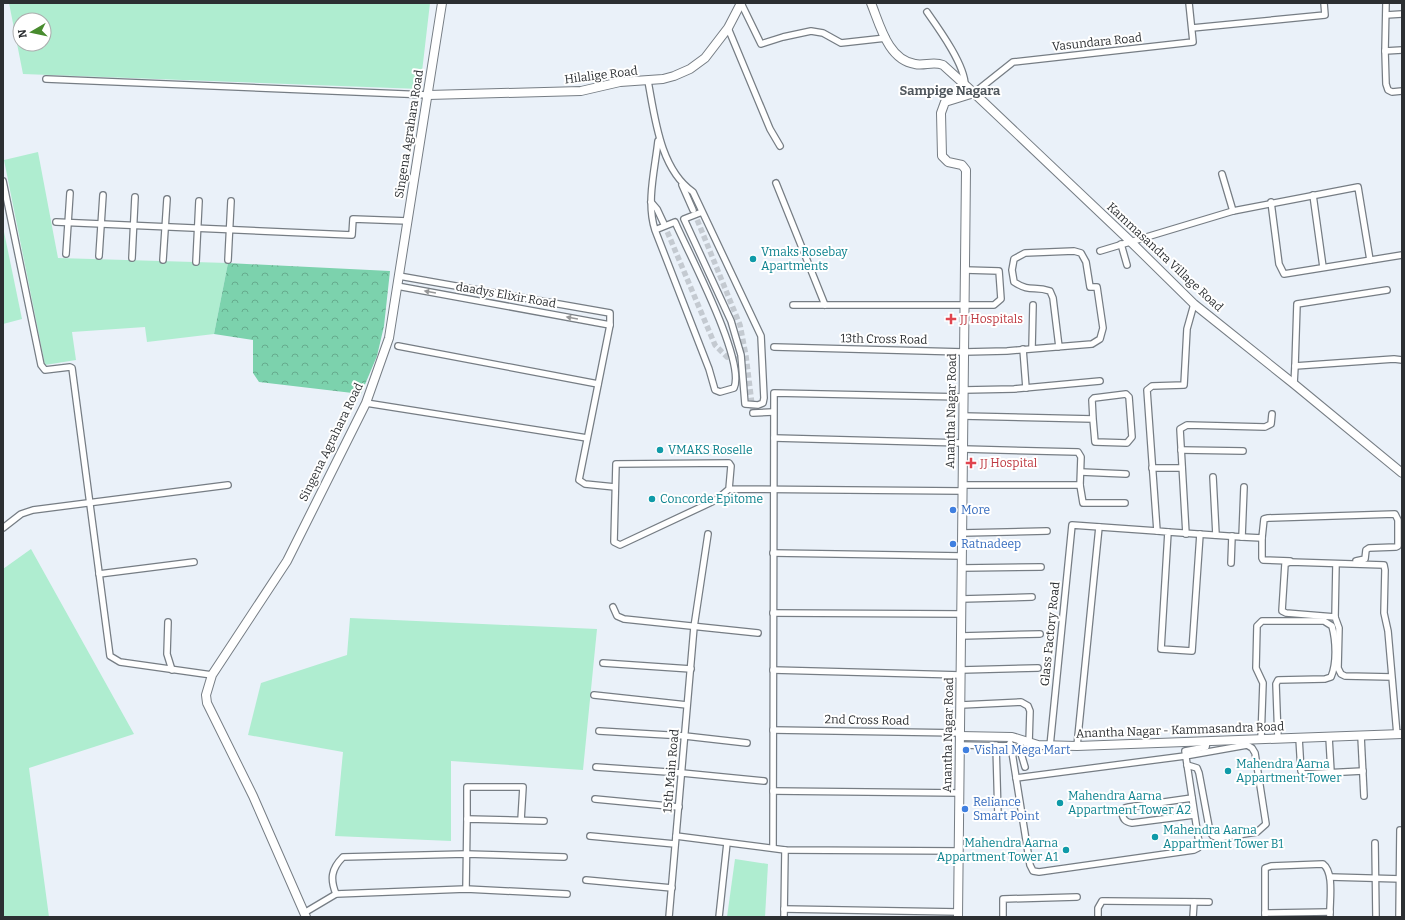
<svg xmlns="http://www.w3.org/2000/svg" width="1405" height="920" viewBox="0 0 1405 920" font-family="Bitter,serif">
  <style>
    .green { fill: #afedd0; fill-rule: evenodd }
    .forest { fill: url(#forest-crowns) }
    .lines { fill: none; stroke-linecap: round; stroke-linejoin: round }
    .street-tunnel { stroke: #c4cad1; stroke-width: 5.5; stroke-dasharray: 5.5 3; stroke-linecap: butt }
    .street-casing { stroke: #767d84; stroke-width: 8 }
    .secondary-casing { stroke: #767d84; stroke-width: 10 }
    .street { stroke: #fff; stroke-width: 5.5 }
    .secondary { stroke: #fff; stroke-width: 8 }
    .oneway { fill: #969798 }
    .culture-dot { fill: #0f9aa8; stroke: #fff; stroke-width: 1.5 }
    .health-dot { fill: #e0444e; stroke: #fff; stroke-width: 1.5 }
    .shop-dot { fill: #3f7fe0; stroke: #fff; stroke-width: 1.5 }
    .labels { text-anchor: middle; stroke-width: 4; stroke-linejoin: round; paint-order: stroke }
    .street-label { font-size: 12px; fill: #2c2f32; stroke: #fff }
    .culture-label { font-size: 12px; fill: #0d838f; stroke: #fff; text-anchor: start }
    .health-label { font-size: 12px; fill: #be3a42; stroke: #fff; text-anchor: start }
    .shop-label { font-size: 12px; fill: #366cbe; stroke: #fff; text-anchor: start }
    .neighbourhood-label { font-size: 13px; font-weight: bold; fill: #50575d; stroke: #fff }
  </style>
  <defs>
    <pattern id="forest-crowns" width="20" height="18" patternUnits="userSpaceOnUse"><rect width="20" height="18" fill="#7cd2ad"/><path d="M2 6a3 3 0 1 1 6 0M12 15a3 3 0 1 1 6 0" fill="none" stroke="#66ab8d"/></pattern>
  </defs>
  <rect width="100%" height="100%" fill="#eaf1f9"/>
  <g class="green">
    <path d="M9 3H430L420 89 23 74ZM20 20H44V44H20Z"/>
    <polygon points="38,152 58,258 228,263 214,334 147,342 145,327 72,332 76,360 45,365 4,160"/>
    <polygon points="3,227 22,319 3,324"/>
    <polygon points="31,549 134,734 29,768 49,917 3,917 3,569"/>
    <polygon points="350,618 597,629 583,770 451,761 451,841 335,836 343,752 248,735 261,683 347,655"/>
    <polygon points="735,859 768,864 765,917 727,917"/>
  </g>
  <polygon class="forest" points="228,263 390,271 384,326 377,356 361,394 259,382 253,373 253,340 214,334"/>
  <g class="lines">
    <g class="street-tunnel">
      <polyline points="694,212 740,325 746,356 753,413"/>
      <polyline points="664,224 715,345 727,357 746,361"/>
    </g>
    <g class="street-casing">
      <g id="street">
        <polyline points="741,3 761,44 783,37 811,31 823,33 841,43 886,38"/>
        <polyline points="1386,3 1385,51 1402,50"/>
        <path d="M927 12C939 29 965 65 965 85"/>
        <polyline points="1386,15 1402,14"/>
        <polyline points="728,28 770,129 780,146"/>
        <polyline points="1192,28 1325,15 1324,3"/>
        <polyline points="1385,51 1386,84 1388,90 1392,92 1402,91"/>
        <polyline points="46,79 428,95"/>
        <path d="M648 81C655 118 660 169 693 192L761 336 764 398 763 403 758 405 745 404 741 355 731 321 684 219 702 212"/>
        <polyline points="974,93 1013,62 1193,42 1189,3"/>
        <polyline points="1222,174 1233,211"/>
        <polyline points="3,181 41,365 45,370 70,367 72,368 110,656 120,662 212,675"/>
        <polyline points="776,183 825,305"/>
        <polyline points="682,185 693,210"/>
        <polyline points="1313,195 1323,267"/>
        <polyline points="651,202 657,209 664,224"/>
        <polyline points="1271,202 1279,264 1284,274 1402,255"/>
        <polyline points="56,222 352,235 353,219 408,221"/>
        <path d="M655 230 675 222C688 252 746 361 734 388L720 392 715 390 709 369 655 230C646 202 655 169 658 141"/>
        <polyline points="1121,244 1127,265"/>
        <polyline points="1100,251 1233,211 1358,187 1370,260"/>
        <polyline points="66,254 70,193"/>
        <polyline points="99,256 103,195"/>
        <polyline points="132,258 135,197"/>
        <polyline points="163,260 167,199"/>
        <polyline points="228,260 231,201"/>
        <polyline points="196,262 199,201"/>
        <polyline points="399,276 610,313 610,325 579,480 585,484 615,487"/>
        <polyline points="397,286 610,325"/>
        <polyline points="1387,290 1297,304 1295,366 1394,359 1402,360"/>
        <polyline points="1194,304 1187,329 1184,385 1152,386 1147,390 1157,531 1168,532 1161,649 1192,651 1200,534"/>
        <polyline points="793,305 994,305 1001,299 999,271 965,270"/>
        <polyline points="398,346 598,384"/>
        <path d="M774 347 964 352 1007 351 1092 344 1100 339 1103 328 1097 287H1090L1086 262 1081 253 1074 251 1025 253 1014 259 1012 270 1014 282C1031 293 1034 285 1050 291L1053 298 1059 347"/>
        <polyline points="1032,348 1033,305"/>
        <polyline points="1023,349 1026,388"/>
        <polyline points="1294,384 1295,366"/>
        <polyline points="964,390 1014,389 1100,381"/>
        <polyline points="366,403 587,438"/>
        <polyline points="753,413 773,412"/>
        <polyline points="963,416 1093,419 1092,400 1094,398 1126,394 1129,397 1132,437 1127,443 1095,442 1093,419"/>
        <polyline points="774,438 963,443"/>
        <polyline points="963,449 1078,452 1081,457 1080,485"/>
        <polyline points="1181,450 1243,451"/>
        <polyline points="1152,468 1182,468"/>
        <polyline points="1081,472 1126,474"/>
        <polyline points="1213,477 1216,535"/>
        <polyline points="963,485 1080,485 1083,503 1125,503"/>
        <polyline points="729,489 731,466 729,463 616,464 614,542 620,545 716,500 729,489 962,491"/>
        <polyline points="3,528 21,514 33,510 228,485"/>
        <polyline points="1168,532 1242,537 1244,487"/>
        <polyline points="962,533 1047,531"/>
        <polyline points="1186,534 1180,429 1187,425 1265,427 1271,424 1272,414"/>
        <polyline points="1242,537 1262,538 1264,519 1268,518 1395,514 1398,520 1398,546 1396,547 1369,548 1366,550 1365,559 1356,561"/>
        <polyline points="1262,538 1262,558 1263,560 1290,561"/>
        <polyline points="773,553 962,556"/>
        <polyline points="1231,563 1232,536"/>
        <polyline points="962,568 1041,567"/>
        <polyline points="99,574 194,562"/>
        <polyline points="961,599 1032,597"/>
        <polyline points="613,607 617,616 624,619 758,633"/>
        <polyline points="773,613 961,614"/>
        <polyline points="1335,617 1336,564"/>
        <polyline points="168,622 167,654 172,670"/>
        <polyline points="961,636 1040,634"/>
        <polyline points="603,663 691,669"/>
        <polyline points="773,670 961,675"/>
        <polyline points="961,670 1038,668"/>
        <polyline points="1392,677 1388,631 1384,613 1385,570 1384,565 1290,562 1285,564 1282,611 1286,613 1335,617 1339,628 1338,668 1341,674 1345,676 1392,677 1397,735"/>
        <polyline points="594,695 687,705"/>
        <polyline points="961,705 1021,702 1028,706 1030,711 1029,743"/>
        <polyline points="773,730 960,733"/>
        <polyline points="599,731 685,736 747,743"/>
        <polyline points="1361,736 1364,796"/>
        <polyline points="1329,737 1331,772"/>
        <polyline points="1299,738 1301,771 1304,774 1363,771"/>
        <path d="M1261 739 1263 683 1256 668 1257 626 1262 621H1324L1332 626C1336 641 1337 663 1331 677L1325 679 1278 680 1276 684 1278 739"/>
        <polyline points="1010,743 1011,746 1020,750 1025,767"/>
        <polyline points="960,745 1011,746 1030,865 1033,871 1039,872 1194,850 1198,848 1199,843 1185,751 1206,747 1207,741"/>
        <polyline points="996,745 998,816"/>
        <polyline points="1050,746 1072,525 1157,531"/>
        <polyline points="1077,746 1099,527"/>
        <polyline points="596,767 682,773 764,781"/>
        <polyline points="1016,778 1185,756 1247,745 1252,748 1255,753 1266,824 1257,832 1218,838 1213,836 1210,832 1199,773 1197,768 1187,765"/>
        <polyline points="773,791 960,793"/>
        <path d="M1192 798 1129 807 1125 808 1122 813C1123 819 1125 822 1132 823L1194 815"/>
        <polyline points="595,799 679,807"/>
        <polyline points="467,819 467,787 523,787 521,820"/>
        <polyline points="590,836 675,844"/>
        <polyline points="676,836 785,850 959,851"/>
        <polyline points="1375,843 1376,917"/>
        <polyline points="773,847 774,393 963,397"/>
        <polyline points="1330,877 1402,879"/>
        <polyline points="586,880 672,888"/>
        <polyline points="466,889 467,819 544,821"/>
        <path d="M336 894C330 879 331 869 343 857L466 854 564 857"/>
        <polyline points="784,909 959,912"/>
        <polyline points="304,913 336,894 466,889 567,894"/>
        <polyline points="1265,913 1330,912"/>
        <polyline points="669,917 694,627 708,534"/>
        <polyline points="719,917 727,843"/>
        <polyline points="784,917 785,850"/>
        <polyline points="1003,917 1003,899 1077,897"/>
        <polyline points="1098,917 1098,908 1102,901 1105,901 1209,902"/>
        <polyline points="1193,917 1194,902"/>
        <path d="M1265 917V868L1271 866 1323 864C1335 873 1329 903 1330 917"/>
        <polyline points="1399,917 1400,830"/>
      </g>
    </g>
    <g class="secondary-casing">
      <g id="secondary">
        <path d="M871 3C880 25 888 60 915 64 924 66 934 61 943 65L974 93 945 102 941 113 942 156 948 162 962 165 966 170 958 917"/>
        <polyline points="974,93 1128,239 1194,304 1294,384 1402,473"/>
        <polyline points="428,95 581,91 620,82 663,79 674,76 690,69 705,58 728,28 741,3"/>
        <polyline points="960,736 1012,737 1038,745 1077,746 1402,734"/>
        <polyline points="306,917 253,796 207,703 206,695 212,675 287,561 366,403 389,338 442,3"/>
      </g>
    </g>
    <use href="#street" class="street"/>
    <use href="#secondary" class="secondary"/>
  </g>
  <defs><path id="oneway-solid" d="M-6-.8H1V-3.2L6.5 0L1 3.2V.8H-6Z"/></defs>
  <g class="oneway">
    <use href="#oneway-solid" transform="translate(430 292) rotate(-170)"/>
    <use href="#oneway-solid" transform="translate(572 318) rotate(-170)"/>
  </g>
  <g class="culture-dot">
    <circle cx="753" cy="259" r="4"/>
    <circle cx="660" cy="450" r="4"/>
    <circle cx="652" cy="499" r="4"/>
    <circle cx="1228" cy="771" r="4"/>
    <circle cx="1060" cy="803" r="4"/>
    <circle cx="1155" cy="837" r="4"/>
    <circle cx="1066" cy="850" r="4"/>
  </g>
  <g class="health-dot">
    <path d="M949 313h4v4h4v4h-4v4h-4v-4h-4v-4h4z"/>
    <path d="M969 457h4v4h4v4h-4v4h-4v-4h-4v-4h4z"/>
  </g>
  <g class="shop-dot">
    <circle cx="953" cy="510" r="4"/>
    <circle cx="953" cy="544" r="4"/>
    <circle cx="966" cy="750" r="4"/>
    <circle cx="965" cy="809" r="4"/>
  </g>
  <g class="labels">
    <g class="street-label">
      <text transform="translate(1097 42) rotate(-6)" y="4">Vasundara Road</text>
      <text transform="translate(601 75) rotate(-7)" y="4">Hilalige Road</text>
      <text transform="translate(409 134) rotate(-81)" y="4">Singena Agrahara Road</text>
      <text transform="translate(1165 257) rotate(43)" y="4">Kammasandra Village Road</text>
      <text transform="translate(506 295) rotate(10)" y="4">daadys Elixir Road</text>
      <text transform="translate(884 339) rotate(1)" y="4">13th Cross Road</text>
      <text transform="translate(951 411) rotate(-89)" y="4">Anantha Nagar Road</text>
      <text transform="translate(331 442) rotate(-64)" y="4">Singena Agrahara Road</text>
      <text transform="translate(1050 634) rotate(-84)" y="4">Glass Factory Road</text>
      <text transform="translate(867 720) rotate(1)" y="4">2nd Cross Road</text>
      <text transform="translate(1180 730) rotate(-2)" y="4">Anantha Nagar - Kammasandra Road</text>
      <text transform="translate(948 735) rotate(-89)" y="4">Anantha Nagar Road</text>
      <text transform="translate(671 771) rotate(-85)" y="4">15th Main Road</text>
    </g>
    <g class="culture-label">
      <text x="761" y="256">Vmaks Rosebay<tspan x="761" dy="14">Apartments</tspan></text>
      <text x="668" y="454">VMAKS Roselle</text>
      <text x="660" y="503">Concorde Epitome</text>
      <text x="1236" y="768">Mahendra Aarna<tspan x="1236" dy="14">Appartment Tower</tspan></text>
      <text x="1068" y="800">Mahendra Aarna<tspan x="1068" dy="14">Appartment Tower A2</tspan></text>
      <text x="1163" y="834">Mahendra Aarna<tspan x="1163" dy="14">Appartment Tower B1</tspan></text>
      <text x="1058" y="847" text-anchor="end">Mahendra Aarna<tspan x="1058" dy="14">Appartment Tower A1</tspan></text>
    </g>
    <g class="health-label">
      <text x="960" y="323">JJ Hospitals</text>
      <text x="980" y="467">JJ Hospital</text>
    </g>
    <g class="shop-label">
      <text x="961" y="514">More</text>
      <text x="961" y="548">Ratnadeep</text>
      <text x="974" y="754">Vishal Mega Mart</text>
      <text x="973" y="806">Reliance<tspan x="973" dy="14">Smart Point</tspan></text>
    </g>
    <g class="neighbourhood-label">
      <text x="950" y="95">Sampige Nagara</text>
    </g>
  </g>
  <rect width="1405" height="920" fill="none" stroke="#2c2f32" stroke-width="8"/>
  <g transform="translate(32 32) rotate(261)"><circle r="19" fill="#ffffff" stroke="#abacad"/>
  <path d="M0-3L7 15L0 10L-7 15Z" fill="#488b2e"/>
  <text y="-6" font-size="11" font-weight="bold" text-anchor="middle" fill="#2c2f32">N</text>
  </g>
</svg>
